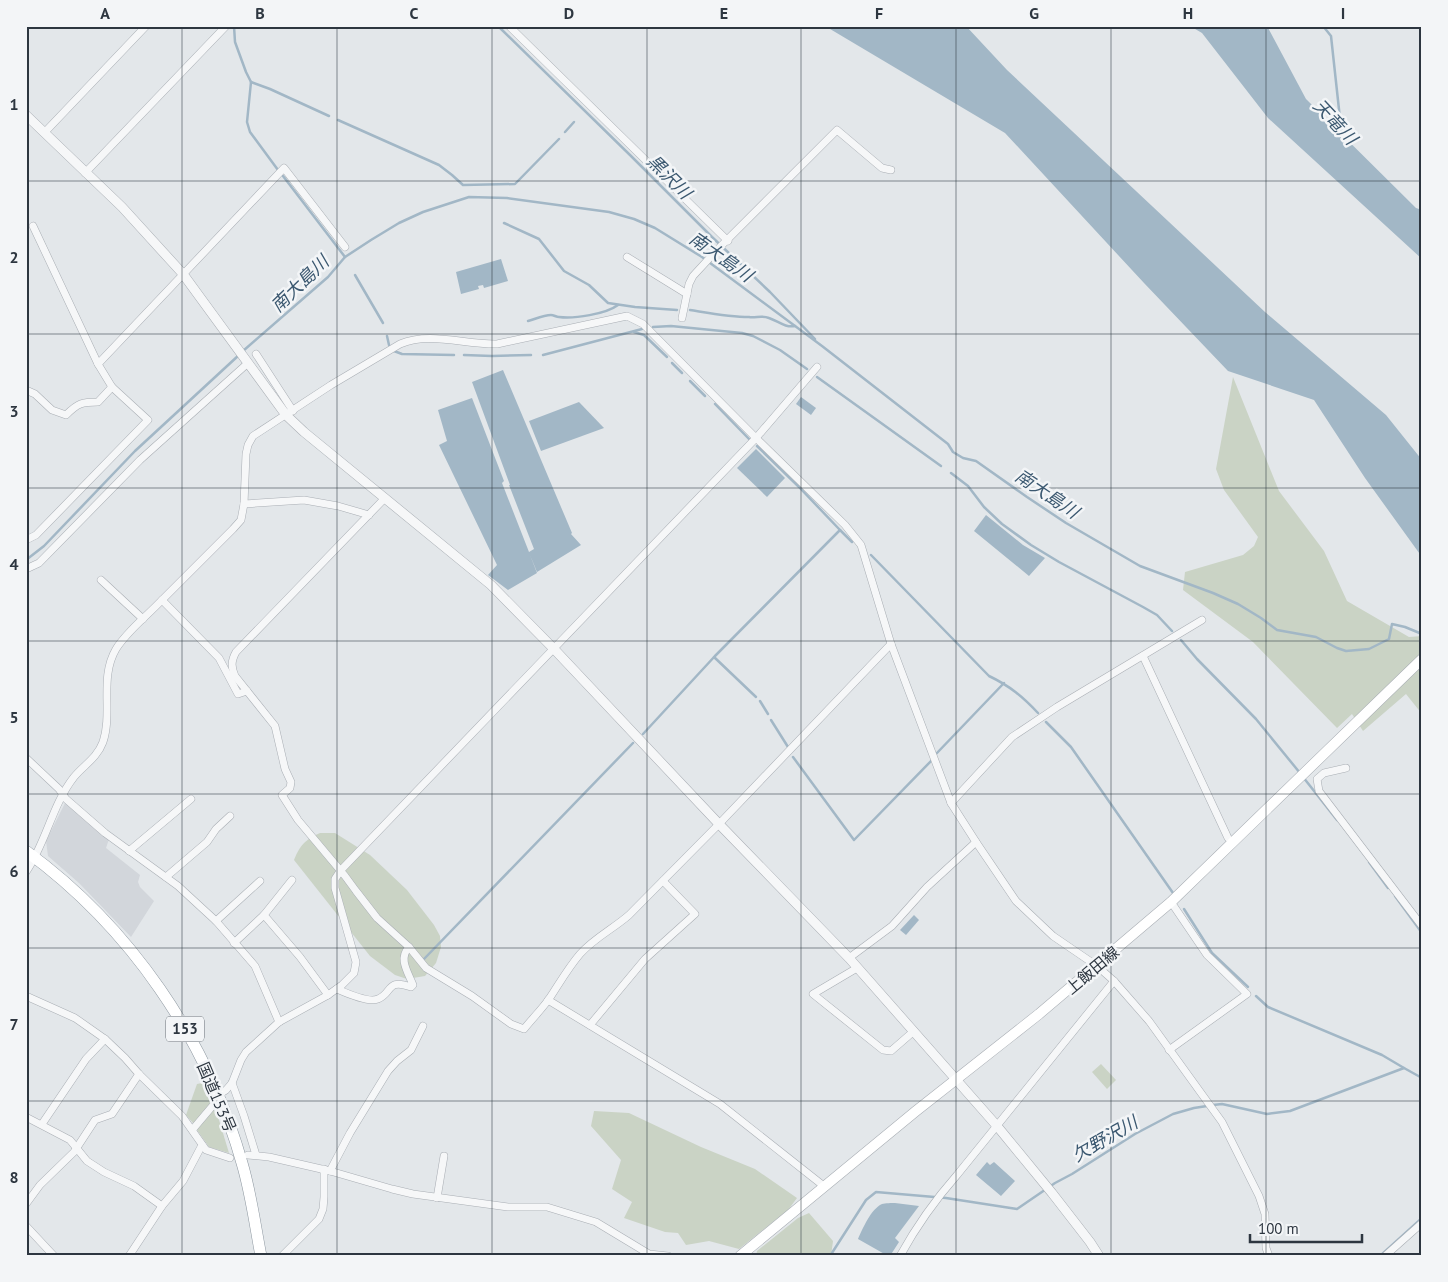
<svg xmlns="http://www.w3.org/2000/svg" width="1448" height="1282" viewBox="0 0 1448 1282" font-family="'PT Sans','Noto Sans JP',sans-serif">
  <style>
    .built { fill: #d2d6db }
    .green { fill: #cad3c5 }
    .water { fill: #a2b7c6 }
    .lines { fill: none; stroke-linecap: round; stroke-linejoin: round }
    .stream { stroke: #a2b7c6; stroke-width: 2.5 }
    .minor-casing { stroke: #a9aeb4; stroke-width: 8 }
    .tertiary-casing { stroke: #a9aeb4; stroke-width: 10 }
    .secondary-casing { stroke: #a9aeb4; stroke-width: 11 }
    .trunk-casing { stroke: #8c969f; stroke-width: 12 }
    .minor { stroke: #f6f7f8; stroke-width: 7 }
    .tertiary { stroke: #f6f7f8; stroke-width: 9 }
    .secondary { stroke: #fff; stroke-width: 10 }
    .trunk { stroke: #fff; stroke-width: 11 }
    .grid { fill: none; stroke: #2d3640; stroke-width: 1; stroke-opacity: 0.55 }
    .labels { text-anchor: middle; stroke-width: 5; stroke-linejoin: round; paint-order: stroke }
    .shield { fill: #f3f5f7; stroke: #686f77; stroke-width: 1 }
    .shield-label { font-size: 15px; font-weight: bold; fill: #2d3640 }
    .street-label { font-size: 16px; fill: #2d3640; stroke: #f3f5f7 }
    .water-label { font-size: 18px; font-style: italic; fill: #3b5870; stroke: #f3f5f7 }
    .neatline { fill: none; stroke: #2d3640; stroke-width: 2 }
    .grid-label { font-size: 16px; text-anchor: middle; font-weight: bold; fill: #2d3640 }
  </style>
  <rect width="100%" height="100%" fill="#e3e7ea"/>
  <polygon class="built" points="65,803 109,839 106,848 140,875 138,882 140,887 154,901 131,937 79,883 48,856 46,841"/>
  <g class="green">
    <polygon points="1233,377 1279,491 1324,551 1347,601 1409,637 1422,636 1422,714 1406,694 1363,731 1352,714 1337,728 1253,642 1183,590 1185,572 1243,555 1254,546 1258,537 1224,490 1216,469"/>
    <path d="M320 833H335L370 855 407 890 434 925 440 936 441 947 436 963 425 976 407 979 395 975 370 956 294 860C300 845 305 840 320 833Z"/>
    <polygon points="1101,1064 1116,1080 1107,1089 1092,1072"/>
    <polygon points="202,1083 211,1102 196,1122 193,1123 186,1115 197,1084"/>
    <polygon points="212,1109 214,1110 219,1120 229,1153 209,1147 197,1130"/>
    <polygon points="594,1111 629,1113 701,1147 755,1169 797,1198 788,1210 739,1249 709,1241 686,1245 678,1233 665,1232 624,1218 632,1202 612,1189 621,1160 591,1126"/>
    <polygon points="809,1213 833,1241 831,1256 756,1256 757,1251 798,1218"/>
  </g>
  <g class="water">
    <polygon points="825,26 966,26 1007,70 1265,312 1386,415 1422,460 1422,557 1365,478 1314,400 1228,371 1144,283 1005,133"/>
    <polygon points="1190,26 1267,26 1306,99 1416,208 1422,210 1422,259 1268,118 1202,33"/>
    <polygon points="501,259 508,281 484,288 483,285 478,286 479,289 461,294 456,272"/>
    <polygon points="503,370 572,533 571,534 581,545 537,572 530,555 537,573 508,590 488,575 497,565 439,445 447,441 438,410 472,398 504,481 502,483 529,552 534,549 509,485 510,485 472,382"/>
    <polygon points="801,397 816,408 811,415 796,404"/>
    <polygon points="579,402 604,428 541,451 529,421"/>
    <polygon points="756,449 785,478 767,497 737,468"/>
    <polygon points="986,515 1023,545 1045,558 1029,576 974,531"/>
    <polygon points="914,915 919,920 906,935 900,930"/>
    <polygon points="987,1162 990,1165 994,1162 1015,1181 1001,1196 976,1175"/>
    <path d="M895 1203 919 1206 895 1238 899 1242 890 1256H888L858 1239C863 1228 871 1209 882 1204 885 1203 892 1203 895 1203Z"/>
  </g>
  <g class="lines">
    <g class="stream">
      <polyline points="234,26 235,42 246,72 251,82 247,122 250,132 278,170"/>
      <polyline points="498,26 631,156 712,237 770,292 815,339"/>
      <polyline points="1323,26 1331,36 1342,137"/>
      <polyline points="251,82 270,89 329,116"/>
      <polyline points="338,120 439,165 452,175 463,185 515,184 559,139"/>
      <polyline points="565,132 574,122"/>
      <polyline points="283,176 345,257"/>
      <polyline points="504,223 539,239 564,271 589,285 608,303 635,307 677,310"/>
      <polyline points="355,275 383,323"/>
      <path d="M690 310C709 313 730 317 749 317 756 318 762 315 769 318 778 321 785 328 795 326"/>
      <path d="M528 321C535 319 544 315 551 315 554 315 556 317 559 317 574 319 606 314 618 305"/>
      <polyline points="653,327 671,326 742,333 753,336 780,350 807,369"/>
      <polyline points="634,332 644,335 667,357"/>
      <polyline points="387,336 389,345"/>
      <polyline points="243,351 328,277 345,257 371,240 399,223 423,212 469,197 507,198 609,212 634,219 655,228 702,257 822,346 948,444 953,452 963,458 976,461 1027,497 1066,523 1140,566 1213,593 1238,604 1261,618 1277,630 1316,637 1337,648 1346,651 1369,649 1389,639 1392,624 1405,627 1422,634"/>
      <polyline points="394,351 402,354 454,355"/>
      <polyline points="464,355 492,356 531,355"/>
      <polyline points="543,355 642,329"/>
      <polyline points="672,363 682,373"/>
      <polyline points="817,377 941,466"/>
      <polyline points="690,381 705,396"/>
      <polyline points="715,404 750,440"/>
      <polyline points="757,446 799,487 840,530"/>
      <polyline points="951,473 968,486 984,507 1002,524 1031,545 1059,562 1143,607 1157,615 1172,631"/>
      <path d="M871 555 989 676C1010 686 1023 697 1038 713"/>
      <polyline points="26,560 44,546 135,451 239,355"/>
      <polyline points="1181,640 1197,659 1256,719 1300,773"/>
      <polyline points="714,657 756,697"/>
      <polyline points="760,701 768,714"/>
      <polyline points="771,720 788,747"/>
      <polyline points="1046,722 1071,747 1173,893"/>
      <polyline points="643,734 715,656 840,530 852,542"/>
      <polyline points="936,754 1004,683"/>
      <polyline points="793,757 854,840 932,760"/>
      <polyline points="1303,777 1337,820"/>
      <polyline points="1369,862 1388,888"/>
      <polyline points="1395,896 1422,933"/>
      <polyline points="1184,909 1212,953 1248,987"/>
      <polyline points="424,959 633,743"/>
      <polyline points="1256,996 1268,1007 1382,1055 1404,1068"/>
      <polyline points="1213,1105 1222,1104 1267,1114 1290,1111 1404,1068 1422,1078"/>
      <polyline points="830,1256 866,1200 876,1192 946,1198 1017,1209 1055,1183 1072,1174 1135,1134 1173,1114 1194,1108 1207,1106"/>
      <polyline points="1380,1256 1422,1218"/>
    </g>
    <g class="minor-casing">
      <g id="minor">
        <polyline points="509,26 728,241"/>
        <polyline points="45,132 146,26"/>
        <polyline points="85,173 226,26"/>
        <polyline points="33,226 98,364"/>
        <polyline points="627,257 687,294"/>
        <polyline points="682,318 689,284 693,276 717,250 837,130 882,168 891,170"/>
        <polyline points="256,354 293,411"/>
        <path d="M26 390 35 394 52 410 66 415C78 403 82 402 98 402L112 387"/>
        <path d="M385 498 236 652C231 661 231 667 235 676L275 726 285 769 291 782 290 788 282 795 298 820 345 876 356 891 377 918 409 947 426 968 472 996 511 1024 524 1029C532 1019 541 1010 549 999 559 984 568 968 580 954 594 938 613 929 629 915L719 824 891 644"/>
        <polyline points="244,504 304,500 338,506 369,515"/>
        <polyline points="26,540 36,535 148,420 112,387 98,364 284,168 345,247"/>
        <polyline points="26,569 39,563 140,460 248,363"/>
        <polyline points="101,580 143,619"/>
        <polyline points="162,600 219,658 238,694 247,691"/>
        <polyline points="1143,656 1228,838"/>
        <polyline points="26,758 59,789 66,799 105,833 178,886 216,921 255,966 279,1022"/>
        <polyline points="1346,768 1324,773 1317,779 1319,791 1422,926"/>
        <polyline points="951,803 1012,737 1057,707 1202,620"/>
        <polyline points="129,851 191,799"/>
        <path d="M26 872C46 843 52 805 74 777 84 765 97 758 103 742 113 712 99 678 116 649 126 633 142 620 155 607 181 581 207 555 233 529L241 520 244 504 246 454 248 445 253 436 331 385 400 344C430 331 465 345 497 344L627 316 643 324 756 438 845 525 861 545 891 644 951 803 976 842 1016 901 1053 936 1097 966 1114 981 1149 1021 1214 1111 1222 1122 1259 1196 1265 1214 1266 1248 1269 1256"/>
        <polyline points="166,877 207,842 216,829 230,816"/>
        <polyline points="264,915 300,957 328,995"/>
        <polyline points="216,921 260,881"/>
        <polyline points="234,943 264,915 292,880"/>
        <polyline points="849,958 892,926 927,887 976,842"/>
        <polyline points="857,968 813,994 883,1050 891,1051 914,1031"/>
        <path d="M337 989C346 993 368 1003 378 999 393 993 386 978 411 987L413 985C408 972 398 959 409 947"/>
        <polyline points="26,996 75,1018 105,1039 125,1058 139,1074 182,1116 206,1150 230,1158"/>
        <polyline points="548,1000 720,1104 825,1187"/>
        <polyline points="590,1025 645,959 695,914 663,881"/>
        <polyline points="1169,1050 1247,994 1207,955 1171,902"/>
        <polyline points="232,1083 244,1116 256,1155"/>
        <polyline points="218,1095 226,1090 232,1083 241,1060 246,1052 279,1022 328,995 342,985 354,973 356,962 335,888 335,879 341,870 756,438 817,367"/>
        <polyline points="26,1117 70,1140 87,1161 104,1172 134,1186 162,1206"/>
        <polyline points="42,1124 86,1059 105,1039"/>
        <polyline points="193,1129 215,1103 220,1101"/>
        <polyline points="248,1155 269,1157 330,1171 392,1189 413,1194 508,1207 547,1207 596,1222 649,1254 668,1256"/>
        <polyline points="330,1171 350,1133 388,1071 397,1061 411,1050 423,1026"/>
        <polyline points="437,1198 444,1156"/>
        <polyline points="26,1204 40,1185 74,1152 95,1120 112,1114 139,1074"/>
        <polyline points="26,1226 54,1256"/>
        <polyline points="129,1256 162,1206 183,1181 202,1145"/>
        <polyline points="282,1256 319,1219 323,1209 324,1197 324,1169"/>
        <path d="M900 1256C916 1227 935 1200 957 1175L1114 981"/>
        <polyline points="1385,1256 1422,1223"/>
      </g>
    </g>
    <g class="tertiary-casing">
      <polyline id="tertiary" points="26,115 122,207 183,274 286,415 304,432 491,585 554,649 719,824 849,958 997,1126 1052,1193 1090,1242 1099,1256"/>
    </g>
    <g class="secondary-casing">
      <polyline id="secondary" points="740,1256 916,1111 1039,1014 1171,902 1422,659"/>
    </g>
    <g class="trunk-casing">
      <path id="trunk" d="M26 851C130 927 207 1039 242 1163 251 1193 255 1225 261 1256"/>
    </g>
    <use href="#minor" class="minor"/>
    <use href="#tertiary" class="tertiary"/>
    <use href="#secondary" class="secondary"/>
    <use href="#trunk" class="trunk"/>
  </g>
  <path class="grid" d="M182 26V1256M337 26V1256M492 26V1256M647 26V1256M801 26V1256M956 26V1256M1111 26V1256M1266 26V1256M26 181H1422M26 334H1422M26 488H1422M26 641H1422M26 794H1422M26 948H1422M26 1101H1422"/>
  <g class="labels">
    <rect class="shield" x="166" y="1016.5" width="38" height="25" rx="4"/>
    <g class="shield-label">
      <text x="185" y="1034">153</text>
    </g>
    <g class="street-label">
      <text transform="translate(1092 970) rotate(-40)" y="6">上飯田線</text>
      <text transform="translate(217 1097) rotate(67)" y="6">国道153号</text>
    </g>
    <g class="water-label">
      <text transform="translate(1335 122) rotate(47)" y="6">天竜川</text>
      <text transform="translate(669 177) rotate(45)" y="6">黒沢川</text>
      <text transform="translate(721 257) rotate(35)" y="6">南大島川</text>
      <text transform="translate(300 284) rotate(-44)" y="6">南大島川</text>
      <text transform="translate(1047 494) rotate(34)" y="6">南大島川</text>
      <text transform="translate(1105 1139) rotate(-30)" y="6">欠野沢川</text>
    </g>
  </g>
  <rect width="1448" height="1282" fill="none" stroke="#f3f5f7" stroke-width="55"/>
  <path d="M1250 1234v8h112v-8" fill="none" stroke="#2d3640" stroke-width="2.5"/>
  <text x="1258" y="1234" font-size="15" fill="#2d3640" stroke="#f3f5f7" stroke-width="4" paint-order="stroke">100 m</text>
  <rect x="28" y="28" width="1392" height="1226" class="neatline"/>
  <g class="grid-label">
    <text x="105" y="19">A</text>
    <text x="260" y="19">B</text>
    <text x="414" y="19">C</text>
    <text x="569" y="19">D</text>
    <text x="724" y="19">E</text>
    <text x="879" y="19">F</text>
    <text x="1034" y="19">G</text>
    <text x="1188" y="19">H</text>
    <text x="1343" y="19">I</text>
    <text x="14" y="110">1</text>
    <text x="14" y="263">2</text>
    <text x="14" y="417">3</text>
    <text x="14" y="570">4</text>
    <text x="14" y="723">5</text>
    <text x="14" y="877">6</text>
    <text x="14" y="1030">7</text>
    <text x="14" y="1183">8</text>
  </g>
</svg>
